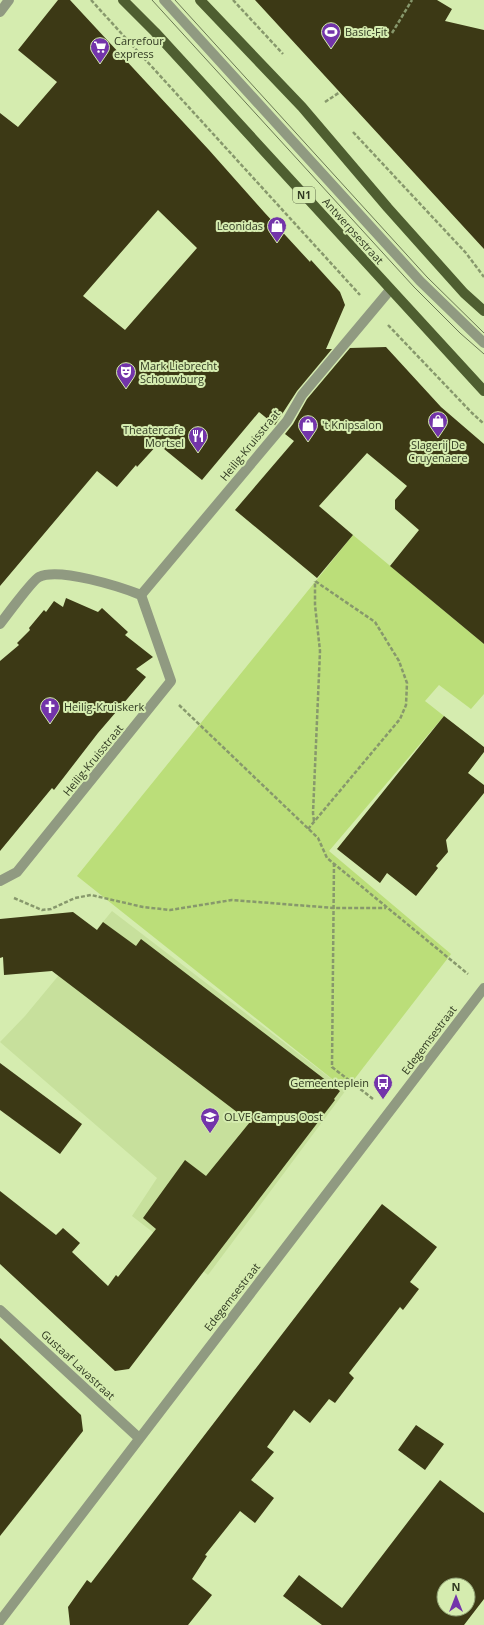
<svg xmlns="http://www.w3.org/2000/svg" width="484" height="1625" viewBox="0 0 484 1625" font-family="'Open Sans',sans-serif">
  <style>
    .built { fill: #c7e09c }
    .green { fill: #bbde79 }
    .building { fill: #3c3915; fill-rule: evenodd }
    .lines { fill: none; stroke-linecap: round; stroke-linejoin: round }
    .path { stroke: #87986c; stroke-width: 2.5; stroke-dasharray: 4 2; stroke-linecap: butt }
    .minor { stroke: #909a81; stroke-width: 10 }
    .major { stroke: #4e5e30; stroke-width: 10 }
    .tram { stroke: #6a7853; stroke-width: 1 }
    .labels { text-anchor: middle; stroke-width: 4; stroke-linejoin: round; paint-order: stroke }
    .shield { fill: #d5ecaf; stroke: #626f4c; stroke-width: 1 }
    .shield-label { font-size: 10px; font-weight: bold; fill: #313a22 }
    .poi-label { font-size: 11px; fill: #313a22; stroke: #d5ecaf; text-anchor: start }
    .street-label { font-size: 11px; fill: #313a22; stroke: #d5ecaf }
  </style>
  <rect width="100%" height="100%" fill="#d5ecaf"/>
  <polygon class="built" points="112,911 346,1090 208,1275 132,1216 157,1178 0,1042 25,1016"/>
  <polygon class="green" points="353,535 484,644 484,694 471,709 439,685 425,701 444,716 329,851 451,954 346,1090 77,876"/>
  <g class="building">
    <path d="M58 0H70L209 150 264 212 310 262 311 260 340 292 345 305 326 349H332L297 391 275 425 259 412 202 480 158 444 137 467 136 465 117 487 97 471 0 586V113L18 127 57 82 18 50ZM158 210 197 248 125 330 83 296Z"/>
    <polygon points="255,0 437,0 452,9 445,21 484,30 484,249"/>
    <polygon points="386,347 441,407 484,444 484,644 390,566 419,530 395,509 395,500 407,486 367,453 319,506 353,535 317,578 235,510 294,441 285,434 293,424 307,399 350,348"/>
    <polygon points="66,598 98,612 102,608 128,632 125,635 153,657 136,669 146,677 98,733 54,790 52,788 0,851 0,661 19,645 17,643 30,630 29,628 44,610 46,612 54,601 63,607"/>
    <polygon points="444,716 484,747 484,752 468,773 484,785 484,793 446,840 448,852 436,866 438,868 416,896 387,873 380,883 337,849"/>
    <polygon points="73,912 97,930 103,922 136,946 141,939 340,1091 334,1099 335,1100 129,1369 115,1371 0,1264 0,1191 56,1235 63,1228 80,1243 72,1252 108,1286 116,1275 118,1277 156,1229 143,1218 185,1160 206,1176 250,1122 52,971 4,975 3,957 0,958 0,919"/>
    <polygon points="0,1063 82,1124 60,1154 0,1110"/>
    <polygon points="382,1204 437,1247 410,1282 419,1289 403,1310 400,1307 349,1373 354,1378 335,1403 329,1399 310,1423 294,1410 267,1447 274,1452 251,1480 274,1498 255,1523 240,1511 205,1555 207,1556 192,1579 212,1595 188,1625 70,1625 68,1607 87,1580 91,1583"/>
    <polygon points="0,1338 81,1415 83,1431 0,1536"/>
    <polygon points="416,1425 444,1444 425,1470 398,1450"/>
    <path d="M440 1480 484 1513V1599L464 1625H322L283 1596 299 1575 342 1608ZM444 1585H468V1609H444Z"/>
  </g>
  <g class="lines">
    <g class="path">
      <polyline points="91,0 360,295"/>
      <polyline points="233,0 283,54"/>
      <polyline points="392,33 412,0"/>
      <polyline points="325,102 340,92"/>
      <polyline points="353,132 466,253 484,277"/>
      <polyline points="388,325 472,413 484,424"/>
      <polyline points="179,705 318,838 327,858 468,974"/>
      <polyline points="314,821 313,813 320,651 315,605 315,581"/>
      <polyline points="308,829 400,719 406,705 407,683 399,661 375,622 315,581"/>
      <polyline points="334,863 332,1067 373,1099"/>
      <polyline points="14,898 42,910 51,909 75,898 91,895 143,907 170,910 232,900 334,908 386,908"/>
    </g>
    <g class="minor">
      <polyline points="164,0 420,281 484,343"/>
      <polyline points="0,12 9,0"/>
      <polyline points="141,595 287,421 302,395 390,290"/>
      <path d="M0 624C6 616 34 579 39 577 59 567 121 587 141 595L171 681 17 872 0 881"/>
      <polyline points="0,1310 139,1438"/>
      <polyline points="0,1621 484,988"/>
    </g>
    <g class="major">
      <polyline points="123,0 155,32 484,391"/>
      <polyline points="200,0 302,107 388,208 464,293 484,311"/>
    </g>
    <g class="tram">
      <polyline points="152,0 414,287 460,333 484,354"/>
      <polyline points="175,0 427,277 484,333"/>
    </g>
  </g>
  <defs>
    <g id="stadium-pin" transform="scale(1)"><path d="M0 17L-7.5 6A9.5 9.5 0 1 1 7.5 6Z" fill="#7334aa" stroke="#d5ecaf"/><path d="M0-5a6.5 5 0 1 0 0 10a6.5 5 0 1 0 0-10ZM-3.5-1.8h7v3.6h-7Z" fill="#fff"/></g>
    <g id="supermarket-pin" transform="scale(1)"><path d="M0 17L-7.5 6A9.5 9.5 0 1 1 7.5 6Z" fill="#7334aa" stroke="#d5ecaf"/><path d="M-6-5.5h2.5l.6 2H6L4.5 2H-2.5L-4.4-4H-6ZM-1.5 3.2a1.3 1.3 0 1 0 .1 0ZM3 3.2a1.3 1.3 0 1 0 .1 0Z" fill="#fff"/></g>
    <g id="shop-pin" transform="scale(1)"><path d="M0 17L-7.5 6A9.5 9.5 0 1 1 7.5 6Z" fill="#7334aa" stroke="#d5ecaf"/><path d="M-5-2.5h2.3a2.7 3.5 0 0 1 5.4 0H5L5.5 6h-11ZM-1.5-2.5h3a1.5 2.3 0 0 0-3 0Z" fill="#fff"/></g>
    <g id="theatre-pin" transform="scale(1)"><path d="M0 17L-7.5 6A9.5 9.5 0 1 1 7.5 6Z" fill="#7334aa" stroke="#d5ecaf"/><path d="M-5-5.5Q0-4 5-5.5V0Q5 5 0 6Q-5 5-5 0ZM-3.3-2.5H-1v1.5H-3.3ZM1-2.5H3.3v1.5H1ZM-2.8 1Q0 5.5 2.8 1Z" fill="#fff"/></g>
    <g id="restaurant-pin" transform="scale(1)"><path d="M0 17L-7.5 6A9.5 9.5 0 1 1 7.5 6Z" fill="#7334aa" stroke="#d5ecaf"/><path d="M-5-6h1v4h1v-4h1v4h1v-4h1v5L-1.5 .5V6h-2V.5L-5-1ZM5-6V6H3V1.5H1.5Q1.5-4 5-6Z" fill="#fff"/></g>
    <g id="church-pin" transform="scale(1)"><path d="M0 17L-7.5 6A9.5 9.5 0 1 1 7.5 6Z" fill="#7334aa" stroke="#d5ecaf"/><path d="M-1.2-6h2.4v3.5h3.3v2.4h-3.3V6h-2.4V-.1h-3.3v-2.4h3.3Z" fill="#fff"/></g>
    <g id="bus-pin" transform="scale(1)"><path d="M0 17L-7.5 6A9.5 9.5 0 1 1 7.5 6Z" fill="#7334aa" stroke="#d5ecaf"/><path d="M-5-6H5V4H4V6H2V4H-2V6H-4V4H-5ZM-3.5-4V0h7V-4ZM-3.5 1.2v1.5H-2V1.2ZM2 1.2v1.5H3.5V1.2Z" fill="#fff"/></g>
    <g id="school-pin" transform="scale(1)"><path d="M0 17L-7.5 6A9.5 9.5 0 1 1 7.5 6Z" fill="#7334aa" stroke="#d5ecaf"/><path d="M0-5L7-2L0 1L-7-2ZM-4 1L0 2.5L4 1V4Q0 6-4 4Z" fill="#fff"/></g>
  </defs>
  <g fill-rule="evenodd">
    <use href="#stadium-pin" x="331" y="32"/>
    <use href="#supermarket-pin" x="100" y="47"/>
    <use href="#shop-pin" x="277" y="226"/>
    <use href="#theatre-pin" x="126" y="372"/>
    <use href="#shop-pin" x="438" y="421"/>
    <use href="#shop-pin" x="308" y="425"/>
    <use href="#restaurant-pin" x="198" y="436"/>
    <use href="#church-pin" x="50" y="707"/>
    <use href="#bus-pin" x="383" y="1083"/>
    <use href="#school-pin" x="210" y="1117"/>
  </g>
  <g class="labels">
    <rect class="shield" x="293" y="187" width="22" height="16" rx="3"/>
    <g class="shield-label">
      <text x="304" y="199">N1</text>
    </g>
    <g class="poi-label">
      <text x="345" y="36">Basic-Fit</text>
      <text x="114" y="45">Carrefour<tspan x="114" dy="13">express</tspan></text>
      <text x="263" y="230" text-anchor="end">Leonidas</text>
      <text x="140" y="370">Mark Liebrecht<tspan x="140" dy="13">Schouwburg</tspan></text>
      <text x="322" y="429">'t Knipsalon</text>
      <text x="184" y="434" text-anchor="end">Theatercafe<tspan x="184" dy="13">Mortsel</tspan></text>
      <text x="438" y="449" text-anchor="middle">Slagerij De<tspan x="438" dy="13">Cruyenaere</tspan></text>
      <text x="64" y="711">Heilig-Kruiskerk</text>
      <text x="369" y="1087" text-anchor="end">Gemeenteplein</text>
      <text x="224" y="1121">OLVE Campus Oost</text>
    </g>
    <g class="street-label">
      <text transform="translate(353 231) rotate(48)" y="4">Antwerpsestraat</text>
      <text transform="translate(250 445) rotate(-51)" y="4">Heilig-Kruisstraat</text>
      <text transform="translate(93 760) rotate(-51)" y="4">Heilig-Kruisstraat</text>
      <text transform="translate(429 1040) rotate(-53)" y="4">Edegemsestraat</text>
      <text transform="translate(232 1297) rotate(-52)" y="4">Edegemsestraat</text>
      <text transform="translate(78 1365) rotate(43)" y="4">Gustaaf Lavastraat</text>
    </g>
  </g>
  <g transform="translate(456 1597)"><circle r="19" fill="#d5ecaf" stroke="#93a577"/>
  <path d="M0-3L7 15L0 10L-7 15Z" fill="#7334aa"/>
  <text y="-6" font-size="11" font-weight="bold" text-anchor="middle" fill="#313a22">N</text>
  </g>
</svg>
